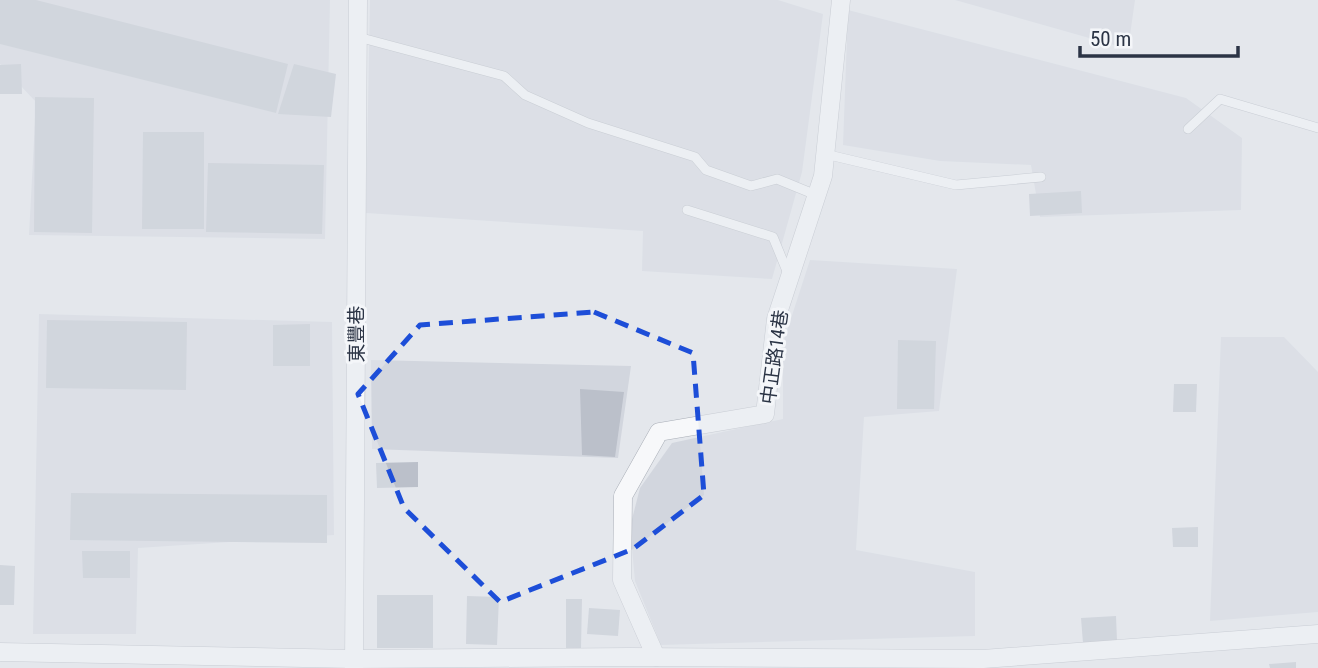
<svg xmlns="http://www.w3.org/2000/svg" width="1318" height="668" viewBox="0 0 1318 668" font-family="'Roboto Condensed','Noto Sans TC',sans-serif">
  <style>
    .built { fill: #d2d6de }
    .building { fill: #bbc0ca }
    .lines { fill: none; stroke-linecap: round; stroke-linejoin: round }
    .service-casing { stroke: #a9aeb7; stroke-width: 10 }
    .minor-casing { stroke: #a9aeb7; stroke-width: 19 }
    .service { stroke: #f7f8fa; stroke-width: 9 }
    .minor { stroke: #f7f8fa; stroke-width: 18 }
    .marked { fill: none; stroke: #1d4ed8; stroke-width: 5; stroke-dasharray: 14 9; stroke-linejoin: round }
    .labels { text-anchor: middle; stroke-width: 6; stroke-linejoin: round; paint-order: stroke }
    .street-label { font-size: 19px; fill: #2b3445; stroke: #f4f6f9 }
  </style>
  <rect width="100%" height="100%" fill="#e4e7ec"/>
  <g class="built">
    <polygon points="0,0 330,0 325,239 29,235 36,102 0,64"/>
    <polygon points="370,0 778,0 823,14 802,172 772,279 642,271 643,231 366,213"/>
    <polygon points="955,0 1135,0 1128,49"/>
    <polygon points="848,10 1186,98 1242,138 1241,210 1040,217 1031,165 940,161 843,145"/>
    <polygon points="810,260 957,269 939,411 864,417 856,550 975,572 975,636 661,645 635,581 630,527 640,488 672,443 783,419 783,343"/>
    <polygon points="39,314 332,322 334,535 138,548 136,634 33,634"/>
    <polygon points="1221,337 1284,337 1318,372 1318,612 1210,621"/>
    <polygon points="371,360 631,366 618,458 372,449"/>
  </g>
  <g class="building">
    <polygon points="0,0 36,0 288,64 276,113 0,44"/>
    <polygon points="21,64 22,94 0,94 0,65"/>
    <polygon points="294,64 336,74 331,117 278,114"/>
    <polygon points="35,97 94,98 92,233 34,232"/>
    <polygon points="143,132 204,132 204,229 142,229"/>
    <polygon points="208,163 324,165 322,234 206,232"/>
    <polygon points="1081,191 1082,213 1030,216 1029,194"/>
    <polygon points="47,320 187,322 186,390 46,388"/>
    <polygon points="310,324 310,366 273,366 273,325"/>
    <polygon points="898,340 936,341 934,409 897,409"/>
    <polygon points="1174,384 1197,384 1196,412 1173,412"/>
    <polygon points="580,389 624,392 615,457 582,455"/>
    <polygon points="418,462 418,487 377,488 376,463"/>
    <polygon points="71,493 327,495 327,543 70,540"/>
    <polygon points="1198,527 1198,547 1173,547 1172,528"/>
    <polygon points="82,551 130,551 130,578 83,578"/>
    <polygon points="0,565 15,566 14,605 0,605"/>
    <rect x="377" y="595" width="56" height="53"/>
    <polygon points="467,596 499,597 497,645 466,644"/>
    <polygon points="566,599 582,599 581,648 566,648"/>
    <polygon points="589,608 620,610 618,636 587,634"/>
    <polygon points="1116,616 1117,641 1083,643 1081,618"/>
    <polygon points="1296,662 1296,668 1270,668 1269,664"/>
  </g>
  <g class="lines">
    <g class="service-casing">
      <g id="service">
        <polyline points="358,37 504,76 525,95 588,123 695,157 706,170 751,186 777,179 816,195"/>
        <polyline points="1188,129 1220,99 1318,128"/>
        <polyline points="825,154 956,185 1041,177"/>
        <polyline points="687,210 773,237 789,276"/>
      </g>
    </g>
    <g class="minor-casing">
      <g id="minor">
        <polyline points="0,652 354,659 629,657 983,659 1318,634"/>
        <polyline points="656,657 622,580 623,496 659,432 765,414 776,319 823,176 841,0"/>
        <polyline points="354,668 358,0"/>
      </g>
    </g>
    <use href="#service" class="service"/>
    <use href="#minor" class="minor"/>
  </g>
  <path d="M0 0H1318V668H0ZM594 312 693 353 704 495 633 549 500 602 404 508 358 394 420 325Z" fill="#e4e7ec" fill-opacity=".55" fill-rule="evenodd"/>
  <path class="marked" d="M594 312 693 353 704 495 633 549 500 602 404 508 358 394 420 325Z"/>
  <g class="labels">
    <g class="street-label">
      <text transform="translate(356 334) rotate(-90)" y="7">東豐巷</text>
      <text transform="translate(774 357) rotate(-82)" y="7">中正路14巷</text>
    </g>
  </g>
  <path d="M1080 46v10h158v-10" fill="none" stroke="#2b3445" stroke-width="3.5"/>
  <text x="1090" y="46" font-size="21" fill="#2b3445" stroke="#f4f6f9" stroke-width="5" paint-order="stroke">50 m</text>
</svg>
